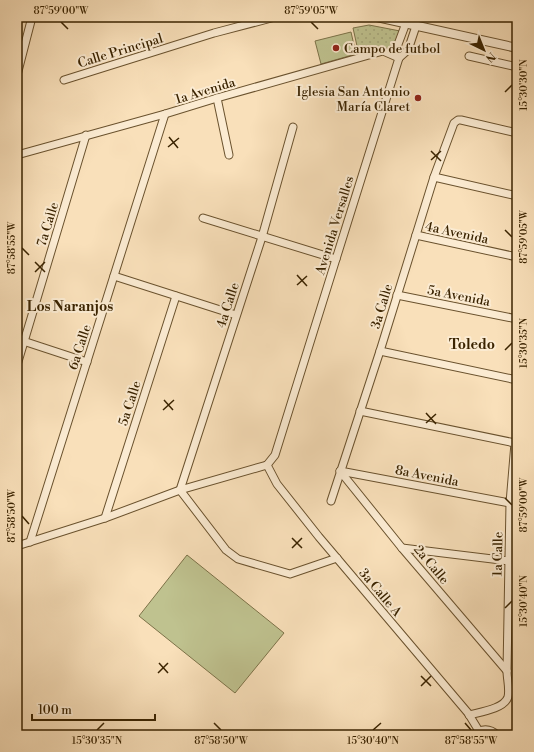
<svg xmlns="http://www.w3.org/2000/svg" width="534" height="752" viewBox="0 0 534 752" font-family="'Libre Bodoni',serif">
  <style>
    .park { fill: url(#park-dots); stroke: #7c7248 }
    .pitch { fill: #bfc28f; stroke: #7c7248 }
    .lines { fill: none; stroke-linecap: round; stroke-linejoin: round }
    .minor-casing { stroke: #6a522e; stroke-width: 9 }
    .tertiary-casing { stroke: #6a522e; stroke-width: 10 }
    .minor { stroke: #fbebd2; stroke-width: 7 }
    .tertiary { stroke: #fbebd2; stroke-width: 8 }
    .ticks { fill: none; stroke: #3a2300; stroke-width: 1.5 }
    .poi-dot { fill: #8f2418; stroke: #fbebd2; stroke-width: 1.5 }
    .labels { text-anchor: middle; stroke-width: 4; stroke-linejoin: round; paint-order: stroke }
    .poi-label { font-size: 13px; fill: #3a2300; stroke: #fbebd2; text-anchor: start }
    .street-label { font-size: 13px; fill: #3a2300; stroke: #fbebd2 }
    .neighbourhood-label { font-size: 14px; font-weight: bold; fill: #3a2300; stroke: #fbebd2 }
    .neatline { fill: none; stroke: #3a2300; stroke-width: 1.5 }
    .ticks-label { font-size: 10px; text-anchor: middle; fill: #3a2300 }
  </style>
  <defs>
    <pattern id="park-dots" width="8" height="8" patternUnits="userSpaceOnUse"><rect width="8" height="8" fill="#bfc28f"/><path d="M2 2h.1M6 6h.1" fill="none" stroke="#a5a67a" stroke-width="1.8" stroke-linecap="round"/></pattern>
  </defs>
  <rect width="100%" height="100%" fill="#f9e0ba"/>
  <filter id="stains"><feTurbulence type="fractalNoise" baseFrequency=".005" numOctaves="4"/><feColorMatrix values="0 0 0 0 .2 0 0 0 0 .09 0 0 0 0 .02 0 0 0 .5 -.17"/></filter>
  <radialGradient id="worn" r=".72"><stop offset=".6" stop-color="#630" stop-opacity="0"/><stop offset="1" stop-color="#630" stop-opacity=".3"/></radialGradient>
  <polygon class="park" points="369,25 400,31 397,46 359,55 353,28"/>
  <g class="pitch">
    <polygon points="351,32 356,54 321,64 315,41"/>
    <polygon points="187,555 284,633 235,693 139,616"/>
  </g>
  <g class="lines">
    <g class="minor-casing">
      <g id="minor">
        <polyline points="469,56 517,67"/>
        <polyline points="399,58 408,50 416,26"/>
        <polyline points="17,75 32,17"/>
        <polyline points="64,80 214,33 275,17"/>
        <polyline points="217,98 229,155"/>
        <polyline points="293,127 262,237 180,490 226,550 238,559 290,574 337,558"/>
        <polyline points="17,155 165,114 217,98 383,51 399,58"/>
        <polyline points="434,177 517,196"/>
        <polyline points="203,218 336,259"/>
        <polyline points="416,235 517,257"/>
        <polyline points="114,276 236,315"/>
        <polyline points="397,295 517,319"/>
        <polyline points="17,339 87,362"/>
        <polyline points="380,351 517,380"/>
        <polyline points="17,365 86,135"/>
        <polyline points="360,411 515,443"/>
        <polyline points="267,465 275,455 336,259 399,58 397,47 406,23"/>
        <polyline points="267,465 277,484 319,537 468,713 479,731"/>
        <polyline points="340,471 402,548 507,671"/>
        <polyline points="340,471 510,503"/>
        <polyline points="331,501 380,351 434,177 454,123 458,120 461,120 517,133"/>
        <polyline points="105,518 176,296"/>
        <polyline points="30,542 165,114"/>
        <polyline points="17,546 105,518 180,490 267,465"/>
        <polyline points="402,548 509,561"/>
        <path d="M469 715C480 712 504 709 508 697 510 689 507 679 507 671L510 503 515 443 517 437"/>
        <path d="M474 735C481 728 490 728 497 735"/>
      </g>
    </g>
    <g class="tertiary-casing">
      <polyline id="tertiary" points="377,17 517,48"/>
    </g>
    <use href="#minor" class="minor"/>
    <use href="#tertiary" class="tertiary"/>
  </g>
  <path class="ticks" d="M61 22 68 29M311 22 318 29M505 92 512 85M169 137 178 148M168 147 179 138M431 151 441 161M431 160 441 151M505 230 512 237M22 248 29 255M35 262 45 272M35 272 45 262M297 275 307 286M297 285 307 276M505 350 512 343M164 400 173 410M163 410 174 400M426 413 436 424M426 423 436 414M505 498 512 505M22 516 29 524M292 538 302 548M292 548 302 538M505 608 512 601M159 663 168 673M158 673 168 663M421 676 431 686M421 686 431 676M214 723 221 730M465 723 471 730M97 730 104 723M373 730 381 723"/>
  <g class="poi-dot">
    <circle cx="336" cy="48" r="4"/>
    <circle cx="418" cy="98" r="4"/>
  </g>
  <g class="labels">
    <g class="poi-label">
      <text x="344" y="53">Campo de futbol</text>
      <text x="410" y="96" text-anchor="end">Iglesia San Antonio<tspan x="410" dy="15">María Claret</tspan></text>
    </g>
    <g class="street-label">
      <text transform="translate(120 50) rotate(-17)" y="5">Calle Principal</text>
      <text transform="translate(205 90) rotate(-17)" y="5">1a Avenida</text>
      <text transform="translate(47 224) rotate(-73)" y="5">7a Calle</text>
      <text transform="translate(334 225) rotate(-73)" y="5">Avenida Versalles</text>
      <text transform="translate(457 232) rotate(12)" y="5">4a Avenida</text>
      <text transform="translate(459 295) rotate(11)" y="5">5a Avenida</text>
      <text transform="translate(227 305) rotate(-72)" y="5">4a Calle</text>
      <text transform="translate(381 306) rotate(-73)" y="5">3a Calle</text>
      <text transform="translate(79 347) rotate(-72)" y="5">6a Calle</text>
      <text transform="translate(129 403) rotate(-72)" y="5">5a Calle</text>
      <text transform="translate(427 475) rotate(11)" y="5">8a Avenida</text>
      <text transform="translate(497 554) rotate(-89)" y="5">1a Calle</text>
      <text transform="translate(432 564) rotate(50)" y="5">2a Calle</text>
      <text transform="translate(381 592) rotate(50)" y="5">3a Calle A</text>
    </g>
    <g class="neighbourhood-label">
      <text x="70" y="311">Los Naranjos</text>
      <text x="472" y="349">Toledo</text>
    </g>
  </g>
  <rect width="534" height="752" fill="none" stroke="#f9e0ba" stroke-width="44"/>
  <g transform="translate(484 50) rotate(137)" stroke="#fbebd2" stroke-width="3" paint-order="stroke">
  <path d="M0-3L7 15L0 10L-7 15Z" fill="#3a2300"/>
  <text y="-6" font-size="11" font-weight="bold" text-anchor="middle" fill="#3a2300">N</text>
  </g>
  <path d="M32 714v6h123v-6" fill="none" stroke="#3a2300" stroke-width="2"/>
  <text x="38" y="714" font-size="12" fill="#3a2300" stroke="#fbebd2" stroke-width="3" paint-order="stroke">100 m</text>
  <rect x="22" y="22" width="490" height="708" class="neatline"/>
  <g class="ticks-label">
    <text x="61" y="14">87°59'00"W</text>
    <text x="311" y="14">87°59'05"W</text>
    <text transform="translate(523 85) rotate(-90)" y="4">15°30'30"N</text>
    <text transform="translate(523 237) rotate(-90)" y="4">87°59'05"W</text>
    <text transform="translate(11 248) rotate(-90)" y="4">87°58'55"W</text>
    <text transform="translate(523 343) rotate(-90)" y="4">15°30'35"N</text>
    <text transform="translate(523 505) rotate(-90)" y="4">87°59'00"W</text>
    <text transform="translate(11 516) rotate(-90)" y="4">87°58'50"W</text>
    <text transform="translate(523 601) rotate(-90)" y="4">15°30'40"N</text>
    <text x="97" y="744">15°30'35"N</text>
    <text x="221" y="744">87°58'50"W</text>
    <text x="373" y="744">15°30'40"N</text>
    <text x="471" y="744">87°58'55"W</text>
  </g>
  <rect width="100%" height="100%" filter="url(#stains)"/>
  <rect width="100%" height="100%" fill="url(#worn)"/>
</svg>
